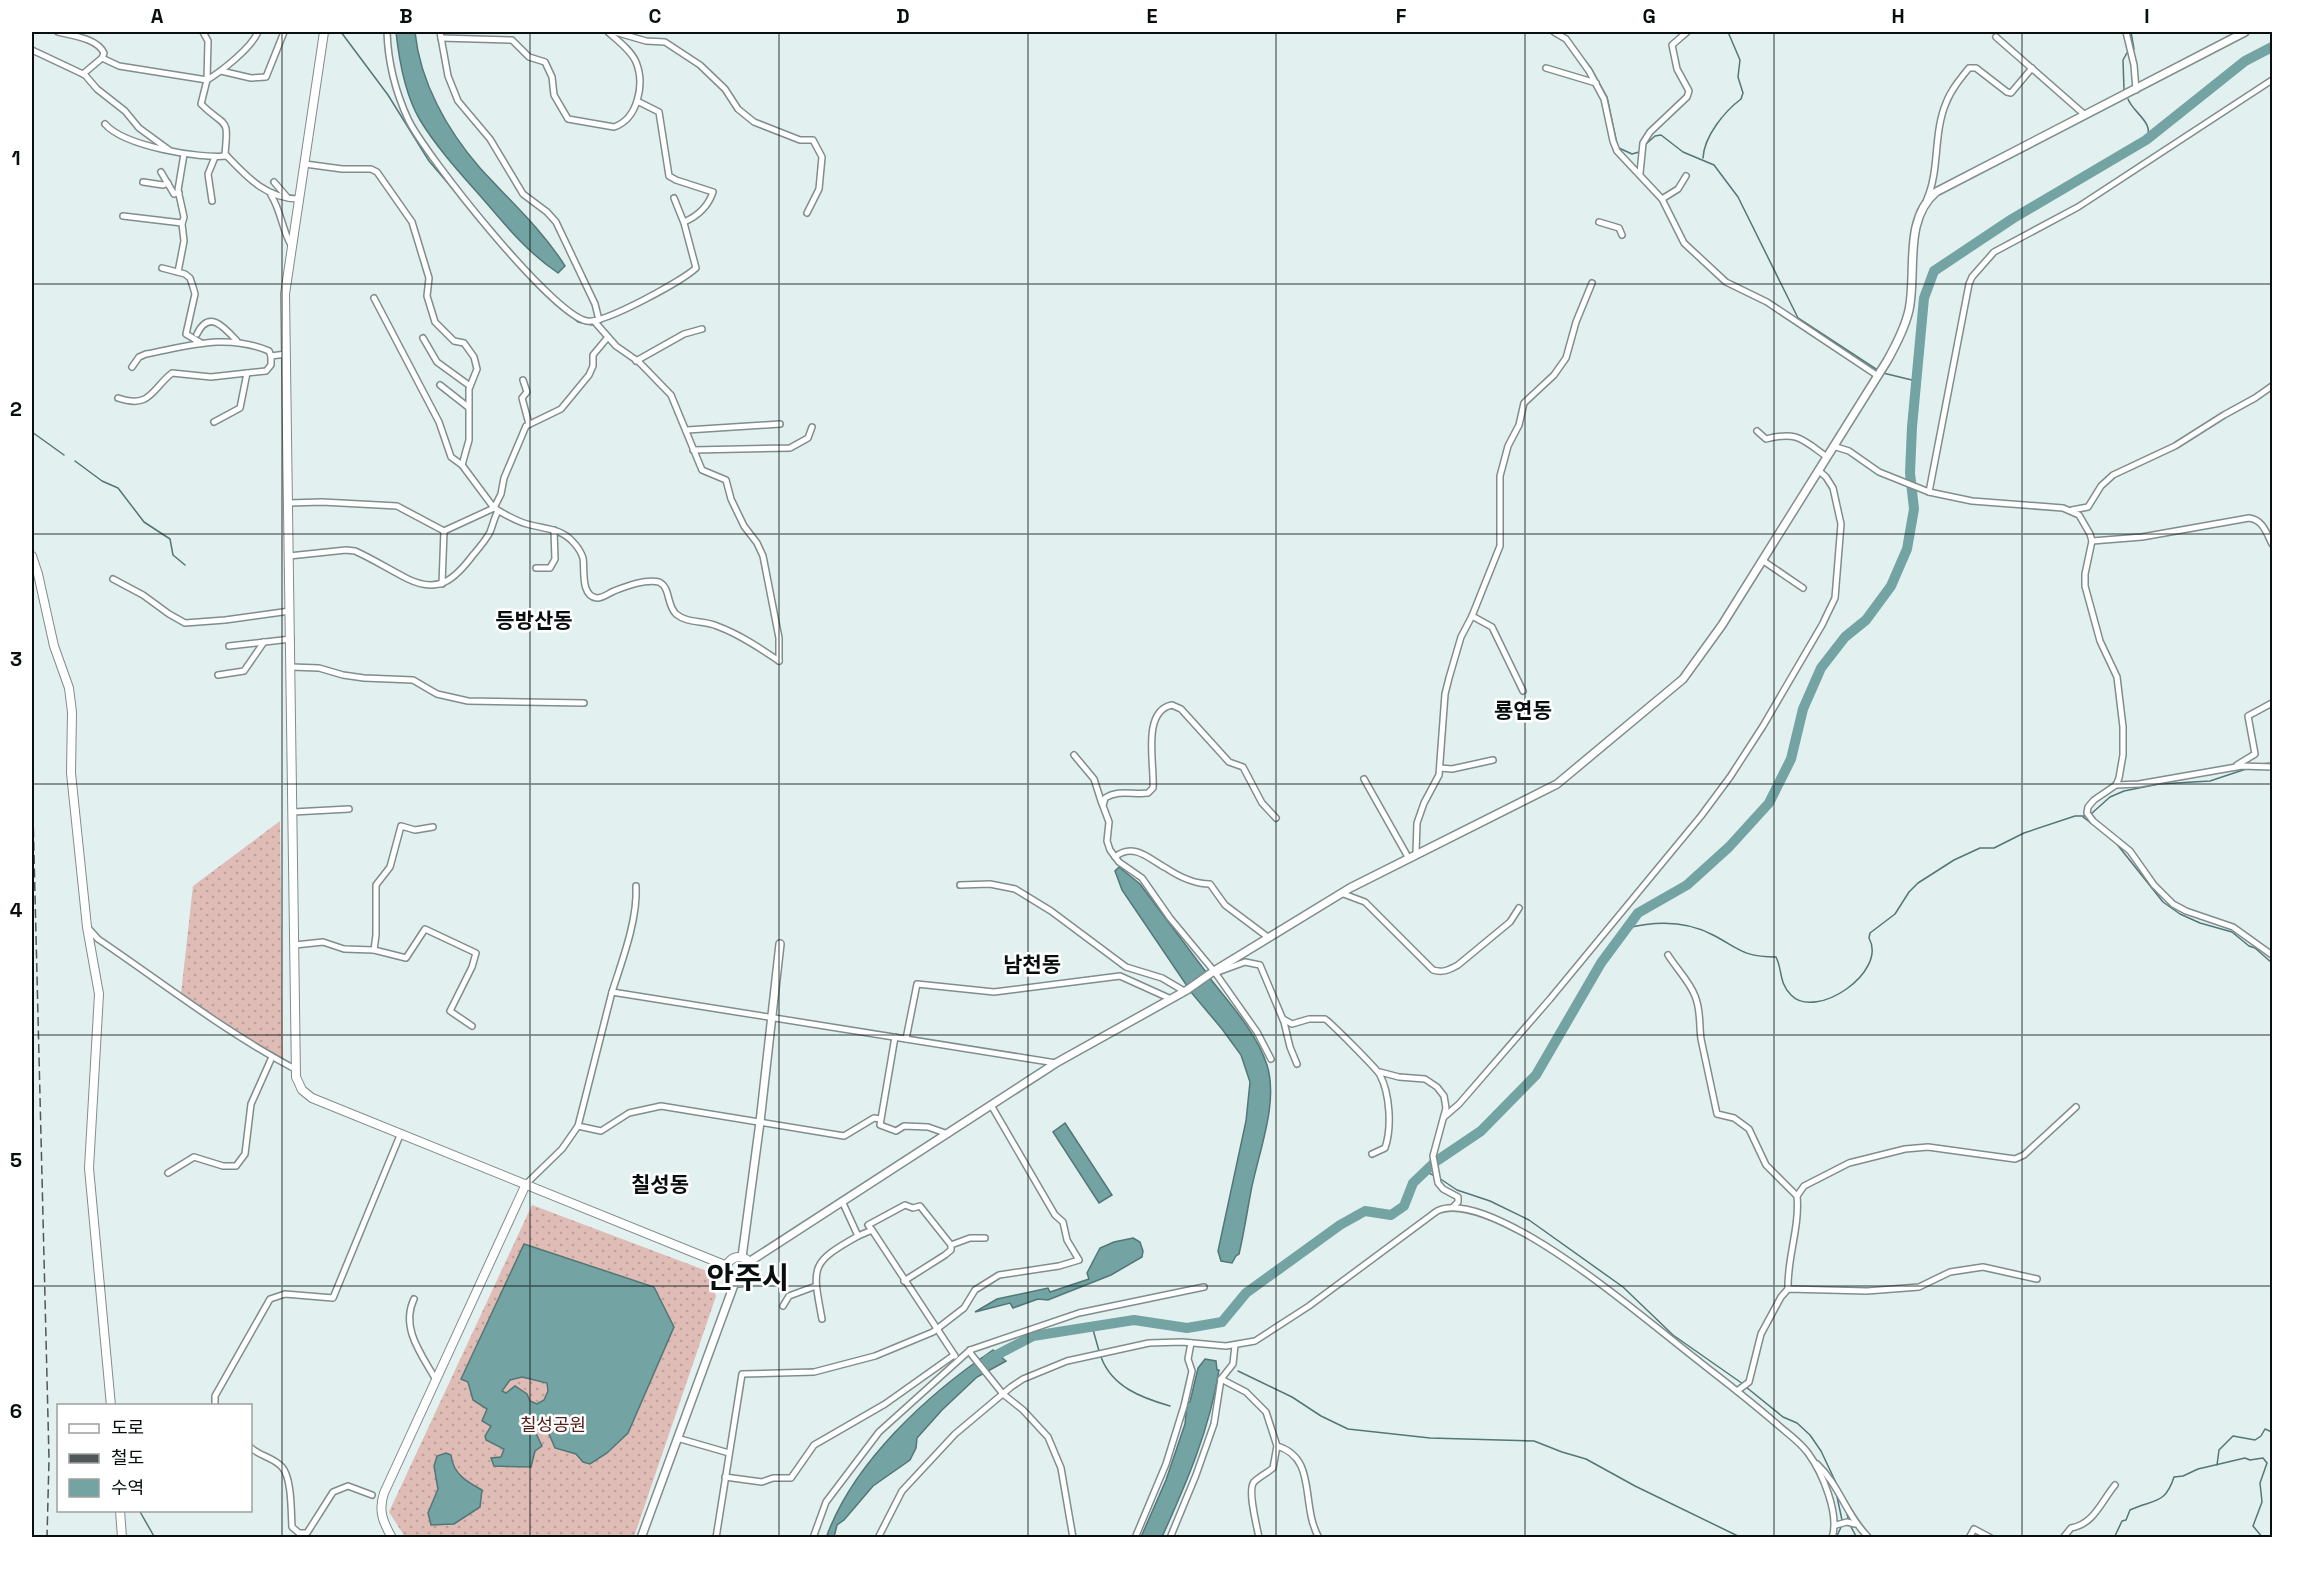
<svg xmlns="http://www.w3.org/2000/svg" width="2304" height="1569" viewBox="0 0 2304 1569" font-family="'Space Grotesk','Noto Sans KR',sans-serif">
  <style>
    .grass { fill: url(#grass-dots) }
    .water { fill: #73a3a3; stroke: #537676; stroke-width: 1.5; fill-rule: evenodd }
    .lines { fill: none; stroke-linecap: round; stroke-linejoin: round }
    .stream { stroke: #537676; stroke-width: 1.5 }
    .river { stroke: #73a3a3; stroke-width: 10 }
    .street-casing { stroke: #808d8d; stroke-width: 8 }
    .secondary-casing { stroke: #808d8d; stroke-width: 10 }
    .primary-casing { stroke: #808d8d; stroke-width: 10 }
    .street { stroke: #fff; stroke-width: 5 }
    .secondary { stroke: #fff; stroke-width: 7 }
    .primary { stroke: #fff; stroke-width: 8 }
    .rail { stroke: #505757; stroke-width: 1.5; stroke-dasharray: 9 4.5; stroke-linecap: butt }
    .grid { fill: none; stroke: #090e0e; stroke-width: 1.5; stroke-opacity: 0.55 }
    .labels { text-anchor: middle; stroke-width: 5; stroke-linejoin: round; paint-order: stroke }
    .park-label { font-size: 18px; fill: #552018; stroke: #fff }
    .quarter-label { font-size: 21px; font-weight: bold; fill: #090e0e; stroke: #fff }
    .town-label { font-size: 30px; font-weight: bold; fill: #090e0e; stroke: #fff }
    .neatline { fill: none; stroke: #090e0e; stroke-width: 2 }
    .grid-label { font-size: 20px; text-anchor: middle; font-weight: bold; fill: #090e0e }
  </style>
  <defs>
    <pattern id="grass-dots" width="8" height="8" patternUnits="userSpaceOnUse" patternTransform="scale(1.5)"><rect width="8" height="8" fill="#dfbcb6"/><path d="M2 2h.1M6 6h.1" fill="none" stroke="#bea09b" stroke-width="1.8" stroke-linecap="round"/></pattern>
  </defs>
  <rect width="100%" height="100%" fill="#e3f0f0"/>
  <g class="grass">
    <polygon points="280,821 283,1061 181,994 193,886"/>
    <polygon points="532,1205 707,1271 716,1296 634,1537 405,1537 389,1512"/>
  </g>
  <g class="water">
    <path d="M396 32H415C420 82 447 130 480 168 509 200 542 229 565 266L558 273C527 252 507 227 483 199 461 174 437 148 420 120 405 95 399 60 396 32Z"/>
    <polygon points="1119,867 1140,884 1206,972 1187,986 1122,890 1115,871"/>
    <path d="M1209 977C1230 1004 1256 1032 1267 1065 1279 1103 1258 1154 1251 1191 1247 1212 1244 1233 1239 1254L1236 1256 1232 1263 1221 1261 1218 1251 1246 1121 1250 1082 1241 1055 1222 1029 1190 991Z"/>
    <polygon points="1065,1123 1112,1195 1099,1203 1053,1132"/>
    <polygon points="1133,1238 1140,1242 1143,1251 1142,1257 1111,1275 1048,1300 1038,1299 1013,1308 1010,1303 975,1312 997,1299 1048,1288 1050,1292 1089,1279 1087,1273 1100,1248 1114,1242"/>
    <path d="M524 1244 654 1287 674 1327 628 1433 607 1453 590 1464 583 1462 576 1454 555 1448 543 1420H534L533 1427 542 1446 535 1451 531 1467 494 1466 491 1458 501 1457 504 1449 486 1440 485 1436 491 1426 482 1421 487 1409 473 1400 468 1382 461 1379ZM522 1377 547 1383 548 1391 544 1400 537 1404 530 1401 527 1394 515 1386 506 1393 502 1391 510 1380Z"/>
    <path d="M993 1350 1006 1361 977 1377 942 1410 917 1438 916 1448 910 1460 873 1486 844 1520 837 1525 834 1537 826 1538C853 1462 928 1394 993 1350Z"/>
    <path d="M1205 1359 1216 1361 1217 1370H1219C1210 1429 1186 1484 1162 1537H1141L1166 1480 1185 1424 1187 1403 1190 1402 1198 1368Z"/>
    <path d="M446 1453 451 1455C453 1474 467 1482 482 1490L480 1507 454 1524 431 1525 428 1513 438 1489 434 1466 437 1456Z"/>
  </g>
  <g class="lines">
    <g class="stream">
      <polyline points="341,32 388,95 429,161 458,195"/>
      <polyline points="1562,32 1591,68 1607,97 1617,144"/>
      <polyline points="2131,32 2134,49"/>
      <polyline points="2124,90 2123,60 2128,51"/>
      <path d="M2128 99C2133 113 2156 123 2146 140"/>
      <polyline points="1646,144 1655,136 1661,135 1683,152 1714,165 1738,197 1798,318 1879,371"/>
      <polyline points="1619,148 1632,154 1639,152"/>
      <path d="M1703 158C1704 136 1725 111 1741 99L1743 93 1738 77 1740 60 1728 32"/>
      <polyline points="511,258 518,266"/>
      <polyline points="546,295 578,322 592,325"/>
      <polyline points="1883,373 1916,381"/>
      <polyline points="32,432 64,455"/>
      <polyline points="75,461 102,481 118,488 144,522 170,539 173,555 185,565"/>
      <polyline points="2259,764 2272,763"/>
      <polyline points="2091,814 2110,797 2124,791 2159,784 2210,781 2246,769"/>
      <polyline points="2083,817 2108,836"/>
      <polyline points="2116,843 2163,902 2180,914 2200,923 2232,932 2249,946 2255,948 2272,963"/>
      <path d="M1627 928C1656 921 1685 920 1713 935 1740 949 1743 957 1776 957 1783 971 1778 981 1791 995 1816 1021 1888 972 1869 938L1870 933 1895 914 1909 892 1918 883 1954 860 1980 848H1994L2024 833 2075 816H2086"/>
      <polyline points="1425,1171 1435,1176"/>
      <polyline points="1439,1178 1457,1190 1490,1201 1529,1220 1623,1287 1673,1335 1743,1384"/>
      <polyline points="1092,1326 1099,1351"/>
      <path d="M1101 1357C1112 1387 1142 1398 1170 1406"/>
      <polyline points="1238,1371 1292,1397 1321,1416 1348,1429 1430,1438 1534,1441 1562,1452 1586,1459 1635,1486 1742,1538"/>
      <polyline points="1746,1387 1783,1417 1797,1423 1810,1435 1821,1451 1838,1487"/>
      <polyline points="118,1405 118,1406"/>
      <polyline points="2217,1465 2219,1450 2233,1436 2255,1440 2261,1436 2265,1429 2272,1432"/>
      <polyline points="1836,1492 1842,1520"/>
      <polyline points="139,1510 155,1538"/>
      <polyline points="1846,1511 1849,1521"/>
      <polyline points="1850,1525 1857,1538"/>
      <polyline points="1836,1538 1842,1525"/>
      <path d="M2114 1538 2122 1521 2126 1520 2130 1510C2154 1499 2165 1505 2174 1477L2183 1476 2198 1469 2245 1458 2250 1460 2263 1458 2267 1463 2260 1483 2262 1502 2253 1526 2263 1538"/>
    </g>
    <polyline class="river" points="987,1360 1033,1336 1134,1320 1187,1328 1222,1322 1246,1293 1340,1225 1365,1211 1391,1215 1404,1206 1413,1183 1435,1162 1481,1131 1536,1075 1601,963 1638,913 1687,885 1729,847 1769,803 1791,759 1803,709 1821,668 1845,637 1866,620 1891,586 1907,549 1914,509 1910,473 1912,427 1924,298 1934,271 2012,219 2146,140 2245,61 2272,47"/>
    <g class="street-casing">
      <g id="street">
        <path d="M58 32C73 36 97 38 104 53L102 58"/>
        <path d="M258 32C251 48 222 71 207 80L201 104C226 129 229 115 225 154 246 176 266 199 299 199"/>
        <path d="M387 32C388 61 396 93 408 119 425 155 553 316 587 321 604 324 682 281 696 268L684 223 674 198"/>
        <polyline points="440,32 448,76 458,101 490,139 523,194 547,212 556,222 595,304 599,320"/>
        <polyline points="615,32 646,41 665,42 700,65 725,89 738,109 754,122 800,140 813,140 822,157 819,189 807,213"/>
        <polyline points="1554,32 1566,39 1589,71 1604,99 1613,141 1617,151 1662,199 1684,243 1726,282 1767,302 1878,376"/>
        <polyline points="2126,32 2134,65 2136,90"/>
        <polyline points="1996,37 2085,115"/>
        <path d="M441 38 512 40 529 57 545 62 552 77 554 95 568 119 614 127C638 119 645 84 636 62 631 50 617 40 608 32"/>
        <polyline points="32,50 85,75 97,89 125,111 139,128 169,150"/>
        <polyline points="1546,68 1596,83"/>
        <polyline points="221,71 251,78 266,77 284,32"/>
        <polyline points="83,74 102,58 119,66 207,80 208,41 203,32"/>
        <path d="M637 101 659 112 669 176 676 180 713 192C708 207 698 216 684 222"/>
        <path d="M105 124C124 146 199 159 227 156"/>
        <polyline points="305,164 342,169 371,169 377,172 412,222 429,278 427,296 435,322 454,341 464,343 474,357 477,369 469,389 469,440 462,465"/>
        <polyline points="161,172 174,194 179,193"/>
        <polyline points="1640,173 1643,143 1650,132 1687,97 1689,91 1677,69 1672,45 1687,32"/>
        <polyline points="143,182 163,185 168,183"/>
        <polyline points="274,182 287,197"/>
        <path d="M271 195C281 211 282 229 291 245"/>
        <polyline points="1662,199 1678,189 1686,176"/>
        <path d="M1927 199C1940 169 1933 134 1946 103 1951 90 1960 79 1969 68H1976L2007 92 2011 93 2032 68"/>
        <polyline points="212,201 208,174 215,157"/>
        <polyline points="123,216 182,223"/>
        <polyline points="1599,222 1619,228 1622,235"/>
        <polyline points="162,268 185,274 190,278 193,287 195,294 186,334 201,343"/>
        <polyline points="178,272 184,241 182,224 184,217 178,190 184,154"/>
        <polyline points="374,298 439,422 451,457 462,465 494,508 501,494 504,478 526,426 561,409 589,375 593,366 593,355 608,337"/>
        <polyline points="594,321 616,346 639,362 671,395 702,470 726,480 731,499 744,526 757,543 763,556 779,638 779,661"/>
        <path d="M197 334C209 309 224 327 237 341"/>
        <polyline points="423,338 437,362 470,386"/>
        <polyline points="636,361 684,334 702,329"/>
        <path d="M132 367 139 357 146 354C189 346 226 333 269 351L271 356"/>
        <polyline points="523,380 527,392 522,398 529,424"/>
        <polyline points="440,385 468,407"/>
        <path d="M118 398C150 409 151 390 172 373L211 377 266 371 271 365V356L286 354"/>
        <polyline points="214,422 240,408 247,373"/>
        <polyline points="687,430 780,424"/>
        <path d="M1757 431 1766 439C1797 431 1802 439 1827 457"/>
        <polyline points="1833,446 1849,451 1879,472 1929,492 1972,501 2063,508 2079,515 2090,534 2092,541 2085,574 2085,586 2100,641 2117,677 2123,727 2123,755 2119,778 2116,785 2094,800 2088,807 2087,813 2093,821 2130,851 2154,885 2173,904 2186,911 2233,927 2272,955"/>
        <polyline points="693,450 790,448 808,438 812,427"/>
        <polyline points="1929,492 1969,284 1972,277 1994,252 2078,207 2272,80"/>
        <polyline points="289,503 322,502 397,506 444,531"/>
        <polyline points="2072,510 2088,507 2101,486 2113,475 2175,446 2224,415 2255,398 2272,386"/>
        <path d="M444 531 494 508C504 514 516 521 527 524 544 529 561 528 573 542 578 547 581 552 583 558 585 569 580 596 597 598 603 598 609 593 614 591 627 586 645 579 659 582 671 588 666 604 676 614 688 624 704 620 717 626 739 634 760 648 779 661"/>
        <path d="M2092 541 2142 537 2249 518C2263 520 2266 532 2272 544"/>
        <path d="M289 556 346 550 355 551C373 559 390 570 408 579 439 594 455 579 473 555 479 548 486 540 490 532 493 525 494 518 498 511"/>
        <polyline points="1762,560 1803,588"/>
        <polyline points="536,568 550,568 555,559 554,530"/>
        <polyline points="113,579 143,595 169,614 185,623 225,620 290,611"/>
        <polyline points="442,584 444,531"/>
        <polyline points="1472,616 1492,627 1523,691"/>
        <polyline points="229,646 291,639"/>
        <polyline points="291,667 319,668 343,675 364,678 413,680 437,694 468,701 584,703"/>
        <polyline points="218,675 244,671 264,642"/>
        <polyline points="1074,755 1094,779 1102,804"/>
        <polyline points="2237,765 2255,754 2248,716 2272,703"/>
        <polyline points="1440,768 1452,769 1493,760"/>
        <polyline points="1364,779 1408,857"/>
        <polyline points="2116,785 2139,784 2242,766 2272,767"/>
        <polyline points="293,812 349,809"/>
        <polyline points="1416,853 1417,823 1424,803 1439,775 1445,694 1449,678 1461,637 1472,616 1500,546 1500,476 1508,446 1519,425 1524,403 1554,375 1566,358 1576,322 1592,283"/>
        <path d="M1115 857C1134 842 1149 859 1166 868 1178 876 1195 884 1210 884L1225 905 1269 938"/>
        <polyline points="960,885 990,884 1015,889 1051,911 1126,967 1162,978 1184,991"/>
        <path d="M1341 893 1365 902 1433 970C1443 973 1449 970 1458 965L1510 922 1519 908"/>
        <path d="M88 928 98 939C163 983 225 1032 295 1069"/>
        <polyline points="295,945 323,942 344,949 374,950 406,958 425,929 476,953 472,967 450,1011 472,1026"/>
        <polyline points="374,950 376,935 376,885 390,867 401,826 415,830 433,827"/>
        <path d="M1668 955C1676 968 1690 982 1695 996 1701 1010 1699 1025 1701 1039L1717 1114 1734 1118 1749 1129 1766 1165 1797 1196C1800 1227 1787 1258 1788 1289"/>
        <polyline points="1215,973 1245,962 1260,965 1284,1022 1290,1047 1297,1064"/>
        <path d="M612 992C622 961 638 919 636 886"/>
        <path d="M1283 1019 1292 1024 1309 1019H1325C1331 1023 1378 1070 1380 1075 1390 1094 1392 1128 1385 1148L1372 1154"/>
        <polyline points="895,1037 880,1125 896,1131 904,1126 928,1127 948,1134"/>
        <polyline points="906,1039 917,984 994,992 1120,976 1171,999"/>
        <path d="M1271 1059 1257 1032 1214 971 1170 918 1142 878 1119 862 1110 850 1107 841 1109 822 1103 806 1105 798C1119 789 1133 795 1148 793L1153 788C1155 766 1141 711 1172 705L1181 709 1229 762 1243 767 1262 803 1276 818"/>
        <polyline points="1380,1072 1399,1077 1425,1079 1437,1087 1444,1096 1446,1108 1433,1156 1438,1183 1443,1189 1458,1197 1458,1202 1453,1207"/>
        <polyline points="1444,1117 1459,1104 1550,999 1701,816 1730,777 1763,726 1822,625 1835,598 1841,524 1833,488 1826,477 1818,470"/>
        <polyline points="880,1119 874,1118 844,1136 661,1106 629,1113 601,1131 578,1126 612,992 1056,1063"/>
        <polyline points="168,1173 194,1157 223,1166 236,1166 245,1154 251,1104 272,1057"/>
        <polyline points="526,1184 562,1149 578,1126"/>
        <polyline points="1797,1196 1804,1186 1849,1163 1905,1149 1928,1147 2015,1159 2024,1155 2076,1107"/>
        <polyline points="842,1201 858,1236 872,1230 955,1356"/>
        <polyline points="872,1230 868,1225 905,1205 913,1208 920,1206 951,1245"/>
        <polyline points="904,1281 945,1255 951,1250 951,1245 970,1238 985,1238"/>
        <path d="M414 1299C400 1328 422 1355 436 1380"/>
        <polyline points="783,1306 789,1296 816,1286"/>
        <path d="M822 1319C812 1266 810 1263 858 1236"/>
        <polyline points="970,1350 971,1354 1003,1394 1023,1410 1048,1437 1061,1468 1073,1538"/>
        <path d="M1221 1379 1246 1392 1266 1412 1277 1446 1273 1468C1267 1473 1259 1477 1254 1482 1247 1490 1257 1526 1259 1538"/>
        <polyline points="1737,1391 1749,1382 1761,1334 1781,1297 1788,1289 1867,1291 1919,1287 1950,1272 1983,1267 2037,1279"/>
        <polyline points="215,1406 215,1396 270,1299 285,1294 333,1298 401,1133"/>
        <polyline points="677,1438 729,1453"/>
        <path d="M1277 1446C1318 1458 1300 1505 1319 1538"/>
        <path d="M250 1447C259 1456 273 1457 282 1467 292 1478 291 1512 292 1527L299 1533H307L333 1492 348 1486 372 1495"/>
        <path d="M1817 1464C1840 1486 1846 1515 1869 1538"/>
        <polyline points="725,1477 762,1482 773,1478 791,1478 814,1445 885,1404 954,1355"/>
        <polyline points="1836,1525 1847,1522 1855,1524"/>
        <polyline points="716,1538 742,1374 814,1372 875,1356 933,1332 964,1308 975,1290 999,1275 1059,1266 1079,1260 1067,1240 1063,1222 1055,1215 991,1105"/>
        <polyline points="813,1538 826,1502 879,1432 970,1350 1079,1313 1204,1287"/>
        <path d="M878 1538 902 1491 955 1434 1011 1387 1023 1379 1067 1361 1149 1343 1182 1342 1226 1346 1255 1341 1309 1306 1437 1211C1462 1199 1508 1224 1531 1237 1594 1274 1656 1328 1714 1373 1736 1390 1757 1407 1778 1425 1788 1434 1799 1441 1808 1453 1822 1472 1840 1514 1832 1538"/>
        <polyline points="1135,1538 1166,1464 1184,1406 1192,1371 1188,1359 1191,1343"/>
        <polyline points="1170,1538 1196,1475 1214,1424 1221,1379 1233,1364 1235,1345"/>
        <polyline points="1969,1538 1974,1529 1991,1538"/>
        <path d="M2063 1538 2071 1528C2094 1524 2101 1502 2115 1485"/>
      </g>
    </g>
    <g class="secondary-casing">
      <g id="secondary">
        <polyline points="742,1257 760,1122 780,944"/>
        <path d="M749 1262 1056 1063 1187 990 1214 971 1350 888 1557 784 1683 679 1722 625 1887 361C1896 345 1905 328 1909 310 1917 272 1903 220 1936 192L2245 32"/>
        <polyline points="641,1538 735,1282"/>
      </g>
    </g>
    <g class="primary-casing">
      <g id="primary">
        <polyline points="324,32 285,294 296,1077 302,1090 312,1098 727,1266"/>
        <polyline points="32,556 38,574 54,646 69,688 72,712 71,773 87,927 99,994 89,1168 111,1406"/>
        <circle cx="739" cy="1270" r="13"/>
        <polyline points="120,1510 122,1538"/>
        <path d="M392 1538C383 1522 378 1511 384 1493L526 1184"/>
      </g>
    </g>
    <use href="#street" class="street"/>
    <use href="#secondary" class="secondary"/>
    <use href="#primary" class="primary"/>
    <polyline class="rail" points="32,774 49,1459 47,1538"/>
  </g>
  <path class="grid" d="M282 32V1538M530 32V1538M779 32V1538M1028 32V1538M1276 32V1538M1525 32V1538M1774 32V1538M2022 32V1538M32 284H2272M32 534H2272M32 784H2272M32 1035H2272M32 1286H2272"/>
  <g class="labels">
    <g class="park-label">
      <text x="553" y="1431">칠성공원</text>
    </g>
    <g class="quarter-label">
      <text x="534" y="628">등방산동</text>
      <text x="1523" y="718">룡연동</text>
      <text x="1032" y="972">남천동</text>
      <text x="660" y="1192">칠성동</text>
    </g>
    <g class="town-label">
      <text x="748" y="1288">안주시</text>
    </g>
  </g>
  <rect width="2304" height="1569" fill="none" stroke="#ffffff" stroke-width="66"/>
  <rect x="57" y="1404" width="195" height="108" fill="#ffffff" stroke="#9d9f9f" stroke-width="1.5"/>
  <rect x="69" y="1424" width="30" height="9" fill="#ffffff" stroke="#9d9f9f" stroke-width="1.5"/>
  <text x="111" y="1434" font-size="18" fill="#090e0e">도로</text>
  <rect x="69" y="1454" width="30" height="9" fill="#505757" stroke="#9d9f9f" stroke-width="1.5"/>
  <text x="111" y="1464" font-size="18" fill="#090e0e">철도</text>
  <rect x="69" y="1479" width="30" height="18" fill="#73a3a3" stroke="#9d9f9f" stroke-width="1.5"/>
  <text x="111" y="1494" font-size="18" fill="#090e0e">수역</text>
  <rect x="33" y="33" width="2238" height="1503" class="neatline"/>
  <g class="grid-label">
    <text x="157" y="23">A</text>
    <text x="406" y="23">B</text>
    <text x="655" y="23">C</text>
    <text x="903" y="23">D</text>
    <text x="1152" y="23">E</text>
    <text x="1401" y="23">F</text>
    <text x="1649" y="23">G</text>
    <text x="1898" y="23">H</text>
    <text x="2147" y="23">I</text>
    <text x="16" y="165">1</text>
    <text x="16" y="416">2</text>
    <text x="16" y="666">3</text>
    <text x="16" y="917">4</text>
    <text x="16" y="1167">5</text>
    <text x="16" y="1418">6</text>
  </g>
</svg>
